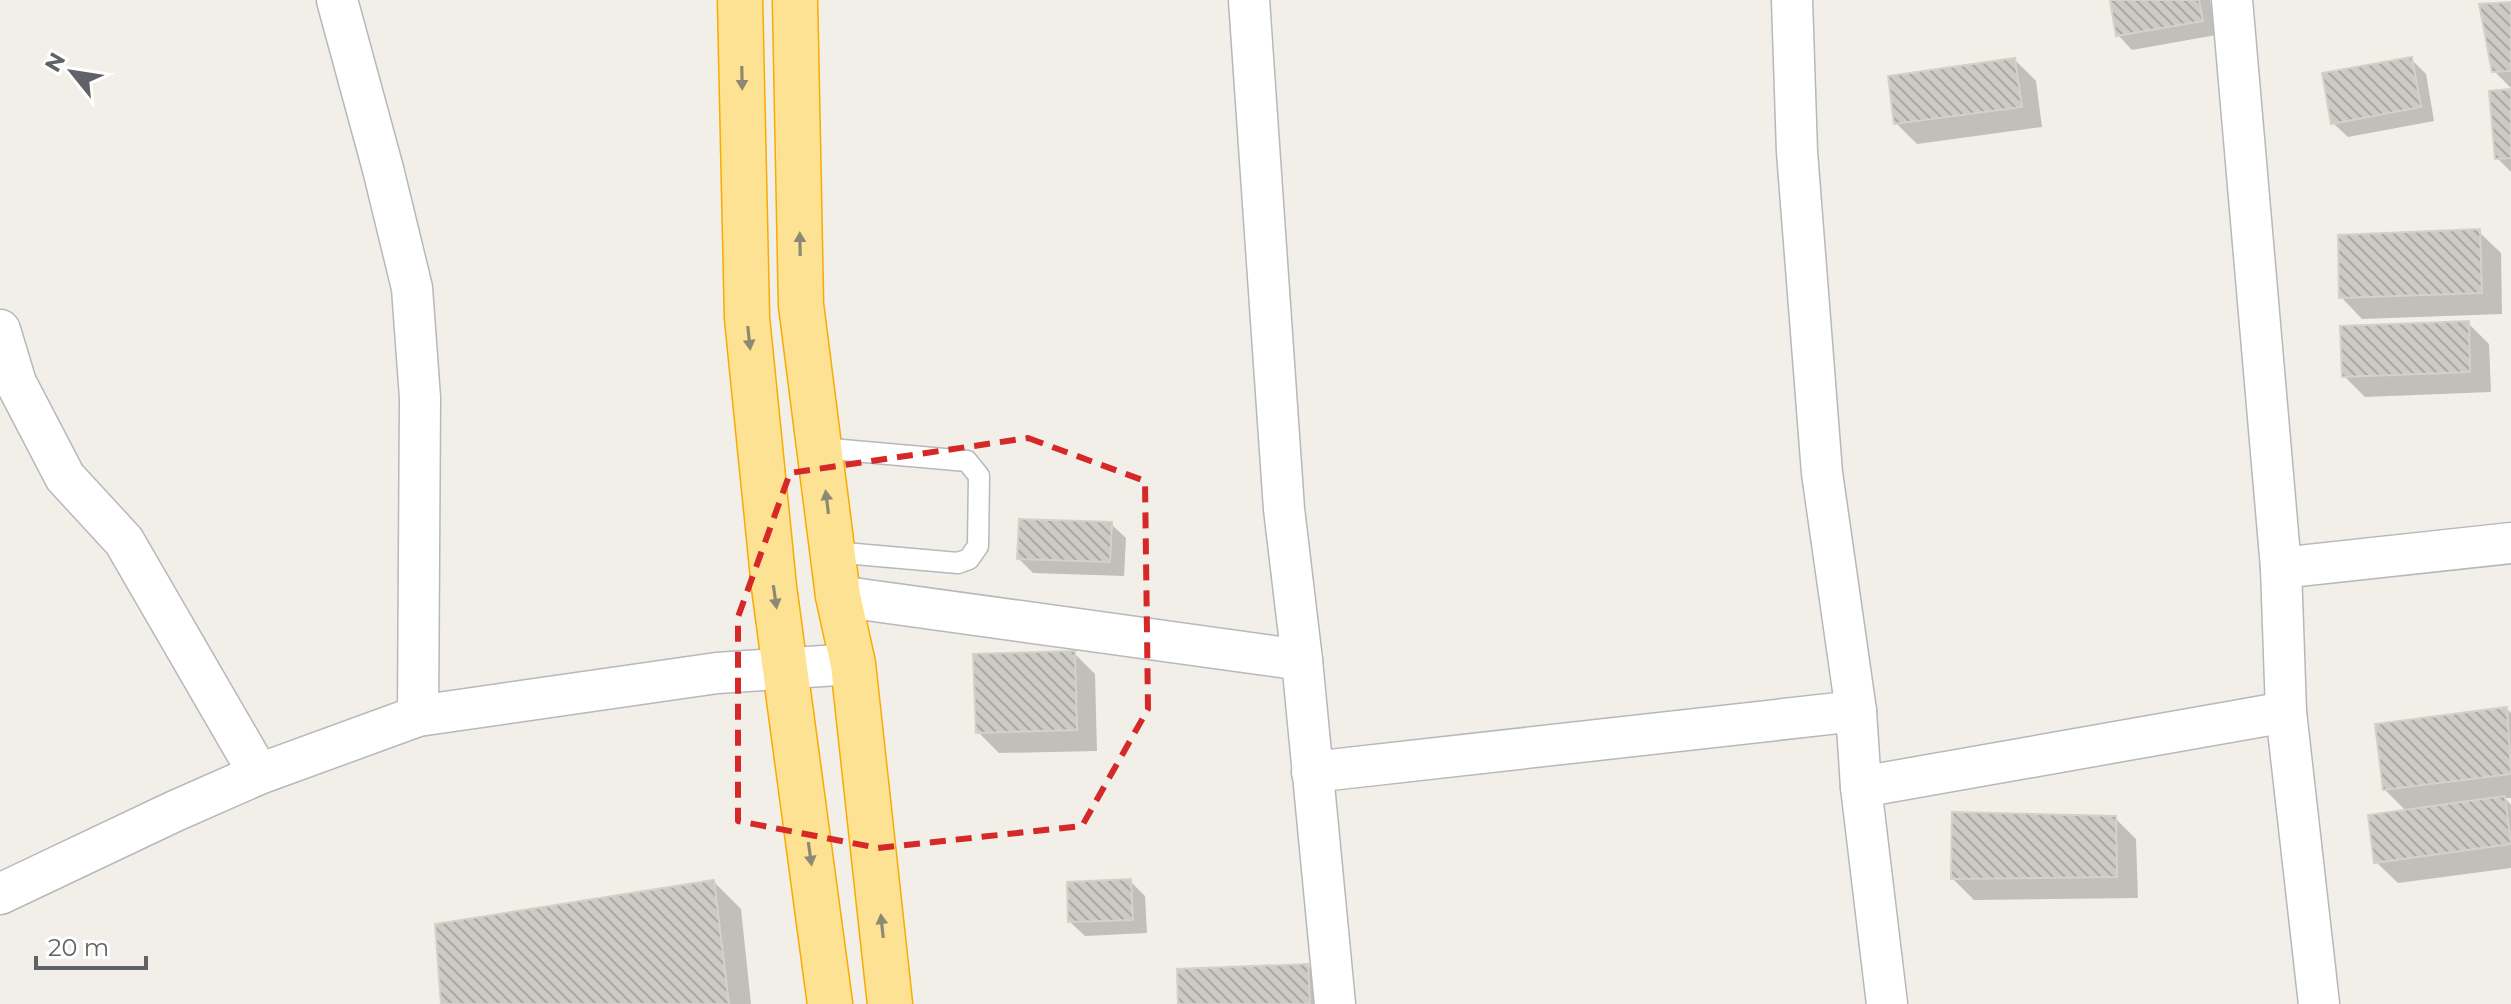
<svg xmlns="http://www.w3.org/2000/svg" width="2511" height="1004" viewBox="0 0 2511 1004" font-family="Montserrat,sans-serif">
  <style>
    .shadow { fill: #0003 }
    .building { fill: url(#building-back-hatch); stroke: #d6d1c6; stroke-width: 2 }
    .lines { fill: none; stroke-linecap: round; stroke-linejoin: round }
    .lane-casing { stroke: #b5b8bc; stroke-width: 23 }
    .street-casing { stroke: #b5b8bc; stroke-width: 43 }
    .highway-casing { stroke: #f9ab00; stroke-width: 47 }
    .lane { stroke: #fff; stroke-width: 20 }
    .street { stroke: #fff; stroke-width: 40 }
    .highway { stroke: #fde293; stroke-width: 44 }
    .oneway { fill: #8e8975 }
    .marked { fill: none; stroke: #d62828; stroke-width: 6; stroke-dasharray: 16 10; stroke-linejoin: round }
  </style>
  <defs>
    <pattern id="building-back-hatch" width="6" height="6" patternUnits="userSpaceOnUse" patternTransform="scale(2)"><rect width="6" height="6" fill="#cccac5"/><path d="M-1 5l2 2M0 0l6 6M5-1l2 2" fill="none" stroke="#a9a8a4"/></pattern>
  </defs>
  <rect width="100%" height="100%" fill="#f1efe8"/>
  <g class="shadow">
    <polygon points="2112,0 2210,0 2216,35 2132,50 2118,35"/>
    <polygon points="2511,4 2511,88 2494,71"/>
    <polygon points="2411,59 2426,74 2434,121 2348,137 2333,123"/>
    <polygon points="2015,60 2036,81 2042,127 1917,144 1896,123"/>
    <polygon points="2511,91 2511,172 2497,158"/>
    <polygon points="2479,232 2501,253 2502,314 2362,319 2341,297"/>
    <polygon points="2468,323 2489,344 2491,392 2365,397 2344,376"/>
    <polygon points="1111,524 1126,538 1124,576 1033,573 1019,559"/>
    <polygon points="1074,653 1095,674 1097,751 999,753 978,732"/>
    <polygon points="2507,709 2511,713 2511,798 2505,798 2511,805 2511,868 2398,883 2376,862 2407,812 2385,790"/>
    <polygon points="2115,818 2136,839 2138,898 1974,900 1953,879"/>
    <polygon points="1130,881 1145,896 1147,933 1085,936 1070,922"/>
    <polygon points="714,882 741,909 751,1004 443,1004"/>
    <polygon points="1308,966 1329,987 1329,1004 1180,1004"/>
  </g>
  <g class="building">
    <polygon points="2110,0 2199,0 2203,21 2116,36"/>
    <polygon points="2511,2 2511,71 2492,72 2479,4"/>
    <polygon points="2412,57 2421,107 2331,124 2322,73"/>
    <polygon points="2015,58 2022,107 1894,124 1888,76"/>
    <polygon points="2511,89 2511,158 2495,159 2489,91"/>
    <polygon points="2480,229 2482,293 2339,298 2338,235"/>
    <polygon points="2469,321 2470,372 2342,377 2340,326"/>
    <polygon points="1019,519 1112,522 1110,562 1017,559"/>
    <polygon points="1075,651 1077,730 976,733 973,654"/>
    <polygon points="2507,707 2511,774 2383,790 2375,724"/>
    <polygon points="2505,796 2511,844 2374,863 2368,815"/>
    <polygon points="1952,812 2116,816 2117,877 1951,879"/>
    <polygon points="1131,879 1133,920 1068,922 1067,882"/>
    <polygon points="714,880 729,1004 441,1004 435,924"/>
    <polygon points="1308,964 1310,1004 1178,1004 1177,969"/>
  </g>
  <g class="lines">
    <g class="lane-casing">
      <polyline id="lane" points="820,448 967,461 979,476 978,546 969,559 958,563 833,552"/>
    </g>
    <g class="street-casing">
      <g id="street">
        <polyline points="337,0 383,169 412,288 420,398 418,716"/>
        <polyline points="1249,0 1284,509 1302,660 1335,1004"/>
        <polyline points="1792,0 1797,152 1822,473 1856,711 1861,787 1887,1004"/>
        <polyline points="2232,0 2281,568 2286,712 2319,1004"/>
        <polyline points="0,330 16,383 65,477 124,541 259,774"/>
        <polyline points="2281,568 2511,543"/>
        <polyline points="838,596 1302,660"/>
        <polyline points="1312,772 1856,711"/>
        <polyline points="1861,787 2286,712"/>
        <polyline points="0,894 175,811 259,774 418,716 717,673 853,664"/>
      </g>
    </g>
    <g class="highway-casing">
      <g id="highway">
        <polyline points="740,0 747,318 774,587 830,1004"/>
        <polyline points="795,0 801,305 838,596 853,664 890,1004"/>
      </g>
    </g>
    <use href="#lane" class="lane"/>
    <use href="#street" class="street"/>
    <use href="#highway" class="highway"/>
  </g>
  <defs><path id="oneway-solid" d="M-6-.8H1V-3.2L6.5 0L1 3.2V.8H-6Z" transform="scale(2)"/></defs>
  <g class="oneway">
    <use href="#oneway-solid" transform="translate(742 78) rotate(89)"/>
    <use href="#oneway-solid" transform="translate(800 244) rotate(-91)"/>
    <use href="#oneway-solid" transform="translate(749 338) rotate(84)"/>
    <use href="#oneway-solid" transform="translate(827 502) rotate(-97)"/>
    <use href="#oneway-solid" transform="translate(775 597) rotate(82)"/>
    <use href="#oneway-solid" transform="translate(810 854) rotate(82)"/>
    <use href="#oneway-solid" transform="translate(882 926) rotate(-96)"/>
  </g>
  <path class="marked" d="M1028 438 1145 481 1148 709 1082 826 878 848 738 821V617L790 473Z"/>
  <g transform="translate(72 72) rotate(300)" stroke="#ffffff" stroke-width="6" paint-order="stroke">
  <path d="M0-6L14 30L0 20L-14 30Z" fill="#5f6368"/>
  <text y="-12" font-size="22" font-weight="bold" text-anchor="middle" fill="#5f6368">N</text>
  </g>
  <path d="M36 956v12h110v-12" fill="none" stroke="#5f6368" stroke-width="4"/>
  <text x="48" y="956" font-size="24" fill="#5f6368" stroke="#ffffff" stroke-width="6" paint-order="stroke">20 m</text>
</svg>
